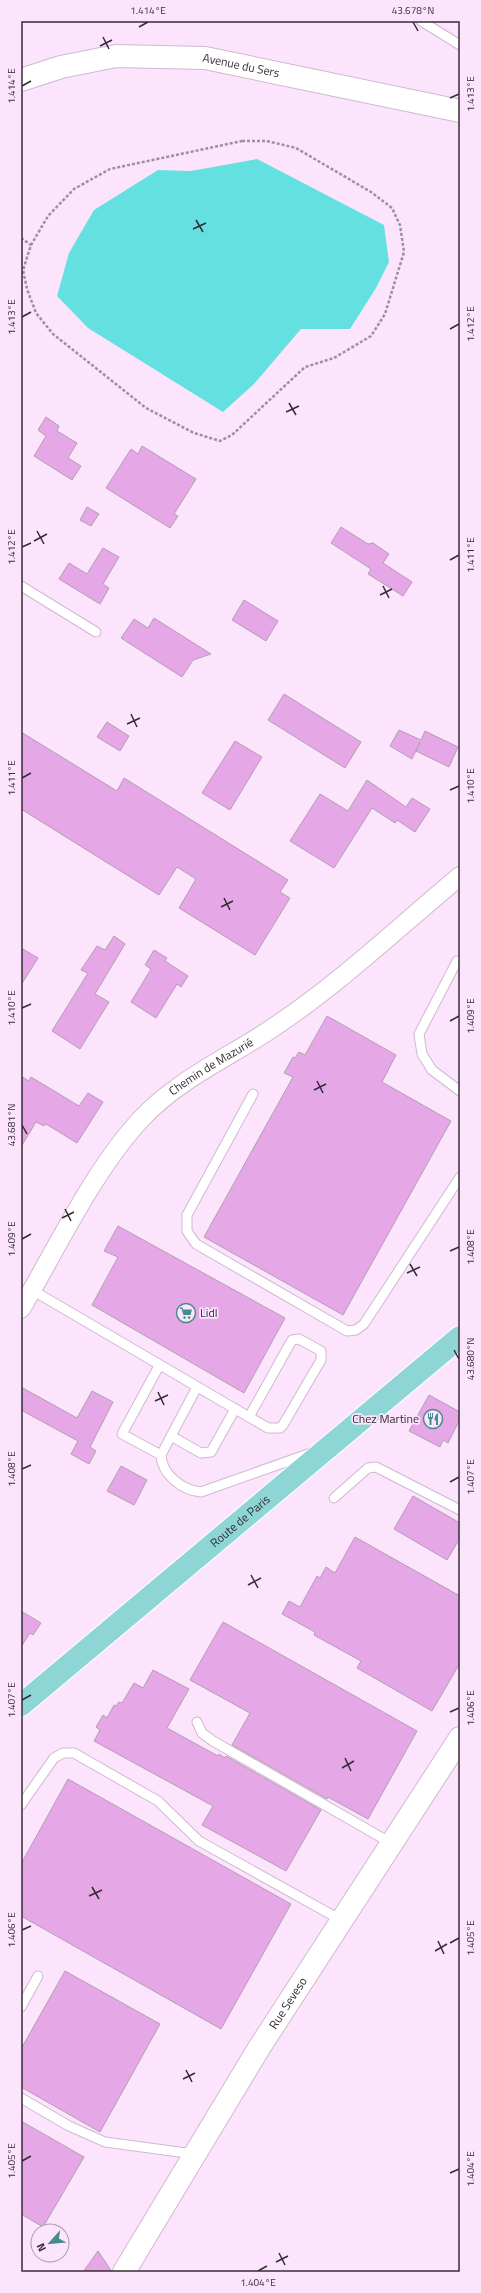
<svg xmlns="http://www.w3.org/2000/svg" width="481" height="2293" viewBox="0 0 481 2293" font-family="'Titillium Web',sans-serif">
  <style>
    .water { fill: #65e0e0 }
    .building { fill: #e5a7e6; stroke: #b39eb3 }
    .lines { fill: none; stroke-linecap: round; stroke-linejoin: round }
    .service-casing { stroke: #cfb9cf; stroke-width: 11 }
    .minor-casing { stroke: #cfb9cf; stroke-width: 20 }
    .tertiary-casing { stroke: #cfb9cf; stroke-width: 24 }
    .primary-casing { stroke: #fff; stroke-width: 24 }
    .path { stroke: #9e8e9e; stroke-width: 2.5; stroke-dasharray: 3 2; stroke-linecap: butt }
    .service { stroke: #fff; stroke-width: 9 }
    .minor { stroke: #fff; stroke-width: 18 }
    .tertiary { stroke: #fff; stroke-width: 22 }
    .primary { stroke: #8ed6d6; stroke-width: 22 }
    .ticks { fill: none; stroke: #342c34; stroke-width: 1.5 }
    .labels { text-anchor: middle; stroke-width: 3.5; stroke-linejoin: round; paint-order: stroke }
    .street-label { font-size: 12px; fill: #342c34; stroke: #fce5fc }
    .poi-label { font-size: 12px; fill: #342c34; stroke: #fce5fc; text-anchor: start }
    .neatline { fill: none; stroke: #342c34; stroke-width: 1.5 }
    .ticks-label { font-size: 10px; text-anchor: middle; fill: #342c34 }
  </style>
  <rect width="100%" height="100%" fill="#fce5fc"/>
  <polygon class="water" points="257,159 384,225 389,262 376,288 350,329 301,329 254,384 223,412 88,328 57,296 69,253 94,210 158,170 191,171"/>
  <g class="building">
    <polygon points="46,417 59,426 57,431 77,443 68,458 81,466 72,480 34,456 46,436 38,430"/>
    <polygon points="142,446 196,479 174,514 178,516 170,528 106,488 131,449 138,454"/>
    <polygon points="87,507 99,514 91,526 80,520"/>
    <polygon points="341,527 368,544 373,543 389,554 383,563 412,582 403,596 368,574 371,569 331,543"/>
    <polygon points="103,548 119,557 103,584 109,588 100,604 59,579 69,563 87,574"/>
    <polygon points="244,600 278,621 266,641 232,620"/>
    <polygon points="154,618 211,654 193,660 182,677 121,638 134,619 148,628"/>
    <polygon points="284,694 361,742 345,768 268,720"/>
    <polygon points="107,722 129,736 120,751 97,737"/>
    <polygon points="399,730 421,740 425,731 458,747 449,767 416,751 420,742 412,759 390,746"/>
    <polygon points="21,732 117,791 124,778 288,880 280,892 290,898 255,955 179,908 196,879 177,867 159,895 21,809"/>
    <polygon points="235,741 262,757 230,810 202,793"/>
    <polygon points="367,780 406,807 412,798 430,809 415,832 397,820 395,823 372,808 334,868 290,841 320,794 348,811"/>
    <polygon points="114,936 125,944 95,994 109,1002 80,1049 52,1031 88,973 81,970 97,946 105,950"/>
    <polygon points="21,948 38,958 21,985"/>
    <polygon points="154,950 167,958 165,961 188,976 181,987 177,984 156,1018 131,1002 151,969 145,965"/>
    <polygon points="327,1016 396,1055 382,1082 451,1121 343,1315 204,1237 293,1077 284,1073 293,1057 295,1058 299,1052 305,1055"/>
    <polygon points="21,1076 29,1081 31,1077 79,1106 88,1093 103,1102 77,1143 46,1124 44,1126 36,1122 21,1147"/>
    <polygon points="118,1226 285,1318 244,1393 92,1305 118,1257 104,1251"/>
    <polygon points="21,1387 77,1418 92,1391 113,1402 90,1447 96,1451 89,1464 71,1454 78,1441 21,1410"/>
    <polygon points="429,1395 460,1412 460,1419 448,1443 443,1440 440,1447 409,1431"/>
    <polygon points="121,1466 147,1480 134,1505 107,1491"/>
    <polygon points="413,1496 460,1523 460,1538 447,1560 394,1529"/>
    <polygon points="355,1537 460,1596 460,1663 432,1711 357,1668 361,1661 314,1635 315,1632 282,1614 289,1601 300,1607 317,1576 320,1578 326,1567 335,1573"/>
    <polygon points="21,1611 41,1623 33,1635 30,1633 21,1647"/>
    <polygon points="223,1622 417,1731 368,1819 328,1797 327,1799 232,1745 250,1713 190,1680"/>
    <polygon points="153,1670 189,1689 167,1728 218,1756 219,1754 225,1758 226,1756 321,1810 286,1871 202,1825 213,1806 94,1741 100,1730 96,1727 103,1715 107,1718 114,1705 116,1706 119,1702 122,1703 134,1683 143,1688"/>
    <polygon points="68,1779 291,1904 221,2029 21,1916 21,1864"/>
    <polygon points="65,1971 160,2024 100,2132 21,2087 21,2049"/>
    <polygon points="21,2121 84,2157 43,2227 21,2214"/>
    <polygon points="98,2251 112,2272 83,2272"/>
  </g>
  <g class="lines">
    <g class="service-casing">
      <g id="service">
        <polyline points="421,21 460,45"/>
        <polyline points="21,586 96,632"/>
        <polyline points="457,961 419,1034 422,1054 432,1070 460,1091"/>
        <polyline points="253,1094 187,1215 187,1231 196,1244 347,1331 356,1330 364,1324 460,1177"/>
        <polyline points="32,1290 249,1417 268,1428 280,1428 283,1425 321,1360 321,1351 299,1339 292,1340 249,1417"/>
        <polyline points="159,1366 122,1434 161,1455"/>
        <path d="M197 1387 161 1455C162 1475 182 1490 201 1492L311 1453"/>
        <polyline points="171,1436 201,1453 211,1452 235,1409"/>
        <polyline points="334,1498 368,1468 376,1467 460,1510"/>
        <polyline points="197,1722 202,1733 213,1741 391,1843"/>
        <polyline points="21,1805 54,1758 63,1753 74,1753 158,1801 199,1841 341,1920"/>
        <polyline points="21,2007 38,1976"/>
        <polyline points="21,2098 69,2126 105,2142 194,2154"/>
      </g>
    </g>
    <g class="minor-casing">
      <g id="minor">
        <path id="s1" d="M21 1309C57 1248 94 1169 142 1118 180 1078 230 1057 274 1027 340 983 399 927 460 876"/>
      </g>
    </g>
    <g class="tertiary-casing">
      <g id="tertiary">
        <path id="s2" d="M21 80 61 67 116 56 205 58 460 111"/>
        <path id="s3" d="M124 2272 259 2048 460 1738"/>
      </g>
    </g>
    <g class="primary-casing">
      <g id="primary">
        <path id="s4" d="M21 1705 460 1337"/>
      </g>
    </g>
    <g class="path">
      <polygon points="242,141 267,141 296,148 371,192 392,208 400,225 404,252 385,314 371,336 334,358 305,367 232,435 220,441 194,433 146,408 53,334 36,313 27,289 23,270 31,245 48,216 74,189 110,169"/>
      <polyline points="21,238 31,245"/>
    </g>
    <use href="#service" class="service"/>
    <use href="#minor" class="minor"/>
    <use href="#tertiary" class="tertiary"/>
    <use href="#primary" class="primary"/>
  </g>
  <path class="ticks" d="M413 22 418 31M139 27 148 22M103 37 109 49M100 46 112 40M22 86 31 81M450 98 459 94M196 220 203 232M193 229 206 223M22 317 31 312M450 329 459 324M289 403 296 415M286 412 299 406M37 531 44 544M34 541 47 534M22 547 31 543M450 560 459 555M383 586 389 598M380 595 392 589M131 714 137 727M127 724 140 718M22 778 31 773M450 790 459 786M224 898 230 910M221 907 233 901M22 1008 31 1004M450 1021 459 1016M317 1081 323 1093M314 1090 326 1084M22 1125 27 1134M65 1209 71 1221M62 1218 74 1212M22 1239 31 1234M450 1251 459 1247M410 1264 417 1276M407 1273 420 1267M454 1350 459 1359M158 1392 164 1405M155 1401 168 1395M22 1469 31 1465M450 1482 459 1477M251 1575 258 1588M248 1585 261 1578M22 1700 31 1695M450 1712 459 1708M345 1758 351 1771M342 1768 354 1761M92 1887 99 1899M89 1896 102 1890M22 1930 31 1926M438 1941 444 1954M450 1943 459 1938M435 1951 447 1944M186 2070 192 2082M183 2079 195 2073M22 2161 31 2156M450 2173 459 2169M279 2253 285 2265M276 2262 288 2256M258 2271 267 2266"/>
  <defs>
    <g id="supermarket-ring" transform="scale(1)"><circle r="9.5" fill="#fce5fc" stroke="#458d8d" stroke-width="1.5"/><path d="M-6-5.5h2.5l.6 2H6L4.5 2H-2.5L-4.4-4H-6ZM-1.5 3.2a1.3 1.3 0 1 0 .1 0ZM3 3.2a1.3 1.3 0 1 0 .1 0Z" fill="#458d8d"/></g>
    <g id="restaurant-ring" transform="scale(1)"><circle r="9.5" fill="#fce5fc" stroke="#458d8d" stroke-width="1.5"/><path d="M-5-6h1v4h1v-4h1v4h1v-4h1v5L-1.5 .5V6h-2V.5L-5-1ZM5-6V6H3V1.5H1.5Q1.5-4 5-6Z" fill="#458d8d"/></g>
  </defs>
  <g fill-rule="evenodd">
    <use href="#supermarket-ring" x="186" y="1313"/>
    <use href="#restaurant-ring" x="433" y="1419"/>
  </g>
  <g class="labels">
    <g class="street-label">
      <text dy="4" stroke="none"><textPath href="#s2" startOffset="224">Avenue du Sers</textPath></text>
      <text dy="4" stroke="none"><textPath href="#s1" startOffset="313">Chemin de Mazurié</textPath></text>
      <text dy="4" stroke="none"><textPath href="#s4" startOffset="286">Route de Paris</textPath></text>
      <text dy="4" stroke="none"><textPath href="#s3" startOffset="315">Rue Seveso</textPath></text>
    </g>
    <g class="poi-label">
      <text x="200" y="1317">Lidl</text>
      <text x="419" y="1423" text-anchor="end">Chez Martine</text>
    </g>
  </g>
  <rect width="481" height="2293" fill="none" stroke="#fce5fc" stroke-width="44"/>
  <g transform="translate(50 2243) rotate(243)"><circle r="19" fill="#fce5fc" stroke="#ac9bac"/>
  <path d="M0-3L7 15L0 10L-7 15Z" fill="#458d8d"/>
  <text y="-6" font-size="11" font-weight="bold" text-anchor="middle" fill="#342c34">N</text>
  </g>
  <rect x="22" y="22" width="437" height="2249" class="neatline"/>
  <g class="ticks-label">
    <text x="148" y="14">1.414°E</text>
    <text x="413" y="14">43.678°N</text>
    <text transform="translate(11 86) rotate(-90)" y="4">1.414°E</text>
    <text transform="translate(470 94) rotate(-90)" y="4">1.413°E</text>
    <text transform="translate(11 317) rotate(-90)" y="4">1.413°E</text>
    <text transform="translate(470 324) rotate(-90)" y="4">1.412°E</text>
    <text transform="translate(11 547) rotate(-90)" y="4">1.412°E</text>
    <text transform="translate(470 555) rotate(-90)" y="4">1.411°E</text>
    <text transform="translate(11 778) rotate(-90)" y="4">1.411°E</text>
    <text transform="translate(470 786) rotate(-90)" y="4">1.410°E</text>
    <text transform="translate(11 1008) rotate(-90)" y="4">1.410°E</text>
    <text transform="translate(470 1016) rotate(-90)" y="4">1.409°E</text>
    <text transform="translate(11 1125) rotate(-90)" y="4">43.681°N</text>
    <text transform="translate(11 1239) rotate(-90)" y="4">1.409°E</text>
    <text transform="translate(470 1247) rotate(-90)" y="4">1.408°E</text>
    <text transform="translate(470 1359) rotate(-90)" y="4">43.680°N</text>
    <text transform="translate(11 1469) rotate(-90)" y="4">1.408°E</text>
    <text transform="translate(470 1477) rotate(-90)" y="4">1.407°E</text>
    <text transform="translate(11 1700) rotate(-90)" y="4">1.407°E</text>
    <text transform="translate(470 1708) rotate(-90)" y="4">1.406°E</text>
    <text transform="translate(11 1930) rotate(-90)" y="4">1.406°E</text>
    <text transform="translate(470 1938) rotate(-90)" y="4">1.405°E</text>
    <text transform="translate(11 2161) rotate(-90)" y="4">1.405°E</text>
    <text transform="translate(470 2169) rotate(-90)" y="4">1.404°E</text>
    <text x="258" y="2286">1.404°E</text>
  </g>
</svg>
